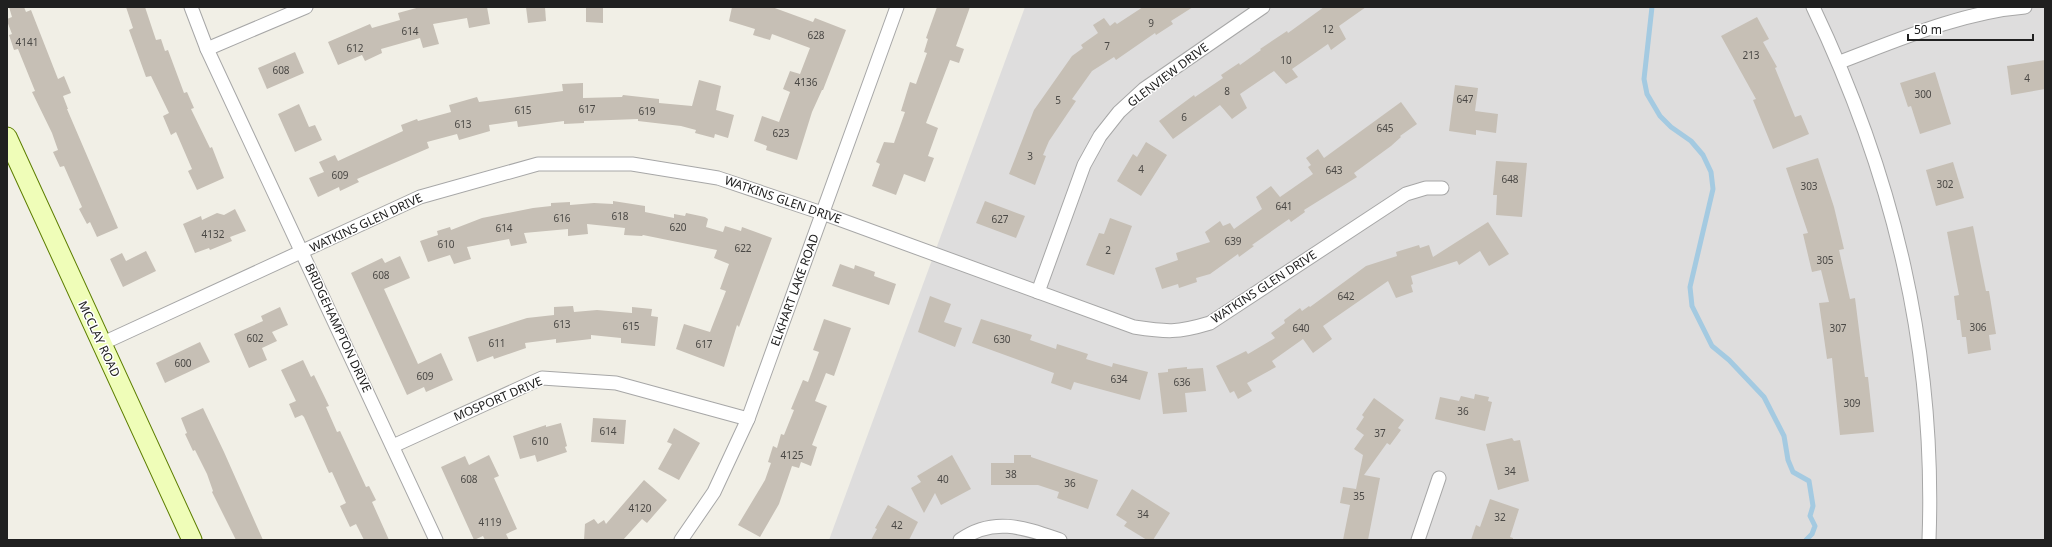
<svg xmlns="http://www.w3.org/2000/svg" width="2052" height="547" viewBox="0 0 2052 547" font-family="'Noto Sans',sans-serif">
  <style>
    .residential { fill: #dedddd }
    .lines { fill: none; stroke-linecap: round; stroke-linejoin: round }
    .stream { stroke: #a4cae1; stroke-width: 5 }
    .building { fill: #c6bfb5 }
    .minor-casing { stroke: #a7a7a7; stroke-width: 15 }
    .secondary-casing { stroke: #5d7e00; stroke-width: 21 }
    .minor { stroke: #fff; stroke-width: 13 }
    .secondary { stroke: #effdb8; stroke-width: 19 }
    .labels { text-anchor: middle; stroke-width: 3; stroke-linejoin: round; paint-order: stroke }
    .number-label { font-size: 10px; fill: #4a4845 }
    .street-label { font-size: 12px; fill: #202020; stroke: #fff }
  </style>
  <rect width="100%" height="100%" fill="#f1efe6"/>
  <polygon class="residential" points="1025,7 2045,7 2045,540 829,540"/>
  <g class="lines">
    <polyline class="stream" points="1652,7 1644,79 1647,94 1660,116 1671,127 1691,141 1703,155 1711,172 1713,189 1690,287 1692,306 1712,346 1729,360 1764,397 1784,436 1788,460 1793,472 1809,481 1813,506 1810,516 1815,526 1812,534 1806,540"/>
  </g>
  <g class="building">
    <polygon points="9,7 24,7 26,12 31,10 58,79 64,76 71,93 63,96 68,109 67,109 118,228 97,237 90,222 87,224 79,209 82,207 64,166 60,167 53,152 58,150 52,133 32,92 35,91 18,49 14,50 9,35 12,34 7,21 7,19 12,17"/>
    <polygon points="126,7 145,7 156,40 161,39 165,51 168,50 184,93 187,92 194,108 191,109 210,148 212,147 224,178 197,190 188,171 192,169 176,132 171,135 163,116 169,113 151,76 146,77 129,30 133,28"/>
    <polygon points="420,7 487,7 490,24 469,28 467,18 433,24 439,44 423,48 420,38 381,49 382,53 365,61 362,55 338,65 328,42 370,24 372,28 400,20 398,13"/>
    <polygon points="526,7 545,7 546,21 528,23"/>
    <polygon points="586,7 603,7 603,23 586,22"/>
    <polygon points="732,7 772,7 813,22 815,18 846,30 823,90 822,90 812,112 797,160 766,150 767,146 754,141 762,116 779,122 790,92 783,89 790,71 800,74 810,48 772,34 770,40 753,35 755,29 729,21"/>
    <polygon points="937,7 970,7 956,46 964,49 959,63 950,60 926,123 938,128 928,156 934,158 925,182 904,174 896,195 872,186 880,164 876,162 884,142 894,143 905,112 901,111 910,82 916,84 927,53 924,52 928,39 926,38"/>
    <polygon points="1143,7 1193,7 1171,21 1173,24 1156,35 1155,33 1116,60 1114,57 1092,71 1072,99 1076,101 1049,141 1043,155 1046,156 1035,185 1009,174 1034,110 1072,56 1083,48 1081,45 1098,33 1093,25 1104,18 1110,26 1115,22 1117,24"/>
    <polygon points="1324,7 1366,7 1339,26 1346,39 1331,50 1328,44 1292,69 1298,77 1286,84 1274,71 1240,94 1247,108 1232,119 1220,105 1173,139 1159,121 1194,95 1195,97 1223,78 1221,75 1239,63 1240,65 1261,50 1260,49 1287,31 1288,33"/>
    <polygon points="1757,17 1769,39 1763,42 1777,67 1775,68 1795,117 1801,115 1809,134 1773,149 1753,100 1756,99 1721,36"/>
    <polygon points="295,52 304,73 267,89 258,68"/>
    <polygon points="2045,60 2045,89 2011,95 2007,66"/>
    <polygon points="1935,72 1951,124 1920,134 1911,106 1908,107 1900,83"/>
    <polygon points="699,80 721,86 716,110 734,115 728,138 715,134 714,138 695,133 696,130 681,126 638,121 638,119 584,121 584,123 564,124 564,121 518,127 517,121 489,125 490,131 459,140 457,134 427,142 429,148 357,179 359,182 340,191 339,187 318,197 309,178 324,172 319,162 335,155 338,161 403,131 401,125 417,119 418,121 451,112 449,105 477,97 479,102 563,91 562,84 583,83 583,98 622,97 623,95 659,99 659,103 692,106"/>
    <polygon points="1455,85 1478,88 1475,111 1498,114 1496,133 1476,130 1476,135 1449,131"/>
    <polygon points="1401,102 1417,124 1400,136 1401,137 1391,146 1354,173 1357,177 1304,210 1305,212 1291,222 1289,219 1252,245 1254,246 1239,257 1238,254 1210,274 1196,278 1197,282 1179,288 1178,284 1162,289 1155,268 1178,260 1176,253 1210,242 1205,232 1220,221 1223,226 1230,223 1234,229 1262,209 1256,197 1271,186 1280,197 1313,174 1308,167 1311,165 1306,158 1318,149 1324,158"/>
    <polygon points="299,104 309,127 315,125 322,140 295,152 278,114"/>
    <polygon points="1146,142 1167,155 1141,196 1117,181 1133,154 1137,157"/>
    <polygon points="1818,158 1834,207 1844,249 1839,250 1850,299 1855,298 1865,377 1868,377 1874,432 1840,435 1832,358 1827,359 1819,303 1829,302 1821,270 1812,272 1803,234 1808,233 1786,168"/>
    <polygon points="1496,161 1527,163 1522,217 1496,215 1497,195 1493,195"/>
    <polygon points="1953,162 1964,198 1936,206 1926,170"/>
    <polygon points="613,201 645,206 645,212 674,218 674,214 685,216 686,213 705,217 708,219 706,227 723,232 725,226 741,231 742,227 772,238 739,327 737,325 724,367 676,349 684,324 710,332 726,291 720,289 729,264 714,258 717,250 643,235 642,236 624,235 625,228 587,224 588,234 568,236 568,229 524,233 527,243 511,246 509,239 467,247 471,259 454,264 450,255 428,262 420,241 438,235 437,231 450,227 451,230 482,218 533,208 551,206 551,203 570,202 570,205 594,203 613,204"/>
    <polygon points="985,201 1025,216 1016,238 976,223"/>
    <polygon points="235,209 246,231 230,237 232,241 210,250 209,248 195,253 183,224 201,216 202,220 217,213 224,215"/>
    <polygon points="1110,218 1132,226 1114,275 1086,265 1099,233 1104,234"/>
    <polygon points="1488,222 1509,254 1489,266 1480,251 1459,265 1457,261 1411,276 1413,284 1411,285 1413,292 1396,298 1388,281 1323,326 1332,339 1313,353 1303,339 1272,361 1276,367 1247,383 1252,391 1238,399 1234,391 1230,393 1216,366 1246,351 1248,354 1275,338 1271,333 1285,323 1284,320 1300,308 1302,311 1309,306 1310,307 1366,266 1397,256 1396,252 1419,245 1420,248 1429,245 1433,257"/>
    <polygon points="1973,226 1986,291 1989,291 1996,334 1989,335 1991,350 1968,354 1966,337 1962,337 1960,320 1957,320 1954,296 1959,295 1947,232"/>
    <polygon points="146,251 156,271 123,287 110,259 122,253 126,261"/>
    <polygon points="400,256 410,278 384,289 418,364 441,353 453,380 426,392 424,387 407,395 351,273 382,258 385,263"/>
    <polygon points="840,264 854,269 855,265 875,272 874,276 896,284 889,305 832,286"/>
    <polygon points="930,296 951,304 944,322 962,328 955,347 918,332"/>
    <polygon points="573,306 574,312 597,310 632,313 632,307 652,309 651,316 658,317 655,346 621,343 621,338 591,335 591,339 556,343 556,339 525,343 526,348 494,359 493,356 477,362 468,337 527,318 554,315 554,307"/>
    <polygon points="280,307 288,325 272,332 277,341 262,348 267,360 249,368 234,334 263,321 261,316"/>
    <polygon points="824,319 851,328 834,376 826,373 815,401 827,406 812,445 817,447 811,466 801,462 799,468 792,466 779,504 760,537 738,525 765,480 771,463 768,462 773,446 777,448 781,434 784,435 794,410 791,409 803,380 808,382 819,352 813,350"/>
    <polygon points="981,319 1032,335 1030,340 1056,349 1057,344 1088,354 1086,359 1112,367 1113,363 1148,372 1140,400 1074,382 1071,390 1051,383 1054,373 972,343"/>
    <polygon points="200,342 210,362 165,383 156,363"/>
    <polygon points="303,360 311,377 314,375 329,406 326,407 337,432 340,431 366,487 369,486 376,500 372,502 389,540 364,540 356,524 350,527 340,506 346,503 332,472 329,473 304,417 302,415 295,418 289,404 296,401 281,370"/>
    <polygon points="1187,367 1187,369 1203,368 1206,391 1185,393 1187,412 1163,414 1158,373 1168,372 1168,369"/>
    <polygon points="1475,394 1489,397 1488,401 1492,402 1485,431 1435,419 1440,397 1459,401 1461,396 1474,399"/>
    <polygon points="1374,398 1404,420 1398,428 1401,430 1390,445 1387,443 1364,475 1380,478 1368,540 1343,540 1350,505 1340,503 1343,487 1356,489 1363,455 1354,449 1364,435 1356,429 1364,417 1362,415"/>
    <polygon points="203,408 224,452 263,540 236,540 212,492 213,491 207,474 195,450 193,451 185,434 187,433 181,418"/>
    <polygon points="593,418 626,420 624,444 591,442"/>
    <polygon points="561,423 567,446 565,447 567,452 537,462 535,455 520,459 513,436 546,425 546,427"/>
    <polygon points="674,428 700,443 679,480 658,469 672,444 667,442"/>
    <polygon points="1512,438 1514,441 1520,440 1529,481 1498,490 1486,444"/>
    <polygon points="489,455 499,476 494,478 517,529 506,534 509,540 485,540 483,536 474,540 441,467 465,456 469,465"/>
    <polygon points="952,455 971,489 941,505 935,493 924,513 911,488 921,482 917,476"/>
    <polygon points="1014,455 1031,455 1031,457 1098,480 1088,509 1057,498 1059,492 1038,485 991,485 991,463 1014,463"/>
    <polygon points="644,480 667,500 647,523 642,519 623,540 584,540 585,524 594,519 598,524 604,520 606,524"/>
    <polygon points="1132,489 1170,513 1153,540 1147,540 1124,526 1127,522 1116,515"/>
    <polygon points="1490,499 1519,509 1510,537 1513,538 1513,540 1471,540 1476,525 1480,527"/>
    <polygon points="888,505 918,522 909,540 871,540 877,529 875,528"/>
  </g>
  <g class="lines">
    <g class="minor-casing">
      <g id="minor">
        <polyline points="191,7 207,49 436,540"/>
        <path d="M1813 7C1894 177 1936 351 1929 540"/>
        <polyline points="207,49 306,7"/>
        <path d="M1840 62C1898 40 1962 12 2025 7"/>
        <polyline points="1038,292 1084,165 1100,136 1119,112 1144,89 1263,7"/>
        <path d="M101 344 420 197 538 164H632L718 178 822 213 1134 327C1167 332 1177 333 1210 323L1406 194 1426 188H1442"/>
        <polyline points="393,446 542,378 616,383 748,419"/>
        <polyline points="681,540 714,492 748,419 897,7"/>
        <path d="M960 540C994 516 1025 528 1060 540"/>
        <polyline points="1418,540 1439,478"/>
      </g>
    </g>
    <g class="secondary-casing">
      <polyline id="secondary" points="7,137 192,540"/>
    </g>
    <use href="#minor" class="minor"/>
    <use href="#secondary" class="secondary"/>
  </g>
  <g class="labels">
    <g class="number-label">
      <text x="1151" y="27">9</text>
      <text x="1328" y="33">12</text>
      <text x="410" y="35">614</text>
      <text x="816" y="39">628</text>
      <text x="27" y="46">4141</text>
      <text x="1107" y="50">7</text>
      <text x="355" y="52">612</text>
      <text x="1751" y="59">213</text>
      <text x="1286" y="64">10</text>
      <text x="281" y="74">608</text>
      <text x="2027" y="82">4</text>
      <text x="806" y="86">4136</text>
      <text x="1227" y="95">8</text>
      <text x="1923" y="98">300</text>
      <text x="1465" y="103">647</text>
      <text x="1058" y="104">5</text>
      <text x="587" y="113">617</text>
      <text x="523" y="114">615</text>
      <text x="647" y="115">619</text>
      <text x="1184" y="121">6</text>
      <text x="463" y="128">613</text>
      <text x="1385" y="132">645</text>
      <text x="781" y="137">623</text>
      <text x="1030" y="160">3</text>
      <text x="1141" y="173">4</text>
      <text x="1334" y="174">643</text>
      <text x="340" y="179">609</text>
      <text x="1510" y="183">648</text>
      <text x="1945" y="188">302</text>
      <text x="1809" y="190">303</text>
      <text x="1284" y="210">641</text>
      <text x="620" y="220">618</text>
      <text x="562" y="222">616</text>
      <text x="1000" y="223">627</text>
      <text x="678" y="231">620</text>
      <text x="504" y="232">614</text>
      <text x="213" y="238">4132</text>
      <text x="1233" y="245">639</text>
      <text x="446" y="248">610</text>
      <text x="743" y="252">622</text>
      <text x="1108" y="254">2</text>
      <text x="1825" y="264">305</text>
      <text x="381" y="279">608</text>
      <text x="1346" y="300">642</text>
      <text x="562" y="328">613</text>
      <text x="631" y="330">615</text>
      <text x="1978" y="331">306</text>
      <text x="1301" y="332">640</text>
      <text x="1838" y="332">307</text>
      <text x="255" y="342">602</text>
      <text x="1002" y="343">630</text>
      <text x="497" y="347">611</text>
      <text x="704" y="348">617</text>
      <text x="183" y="367">600</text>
      <text x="425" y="380">609</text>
      <text x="1119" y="383">634</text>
      <text x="1182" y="386">636</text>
      <text x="1852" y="407">309</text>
      <text x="1463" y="415">36</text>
      <text x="608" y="435">614</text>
      <text x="1380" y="437">37</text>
      <text x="540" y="445">610</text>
      <text x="792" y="459">4125</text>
      <text x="1510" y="475">34</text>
      <text x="1011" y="478">38</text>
      <text x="469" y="483">608</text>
      <text x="943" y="483">40</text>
      <text x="1070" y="487">36</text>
      <text x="1359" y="500">35</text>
      <text x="640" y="512">4120</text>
      <text x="1143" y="518">34</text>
      <text x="1500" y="521">32</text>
      <text x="490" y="526">4119</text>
      <text x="897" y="529">42</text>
    </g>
    <g class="street-label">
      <text transform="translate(1168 75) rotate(-37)" y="4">GLENVIEW DRIVE</text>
      <text transform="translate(783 200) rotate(19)" y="4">WATKINS GLEN DRIVE</text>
      <text transform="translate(366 223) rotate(-25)" y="4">WATKINS GLEN DRIVE</text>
      <text transform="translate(1264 287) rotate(-33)" y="4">WATKINS GLEN DRIVE</text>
      <text transform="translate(795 290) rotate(-70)" y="4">ELKHART LAKE ROAD</text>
      <text transform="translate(338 328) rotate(65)" y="4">BRIDGEHAMPTON DRIVE</text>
      <text transform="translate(99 339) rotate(65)" y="4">MCCLAY ROAD</text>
      <text transform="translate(498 399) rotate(-23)" y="4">MOSPORT DRIVE</text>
    </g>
  </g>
  <rect width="2052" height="547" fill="none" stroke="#202020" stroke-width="16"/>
  <path d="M1908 34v6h125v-6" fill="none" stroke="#202020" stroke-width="2"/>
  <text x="1914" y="34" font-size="12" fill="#202020" stroke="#ffffff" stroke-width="3" paint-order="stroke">50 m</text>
</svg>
